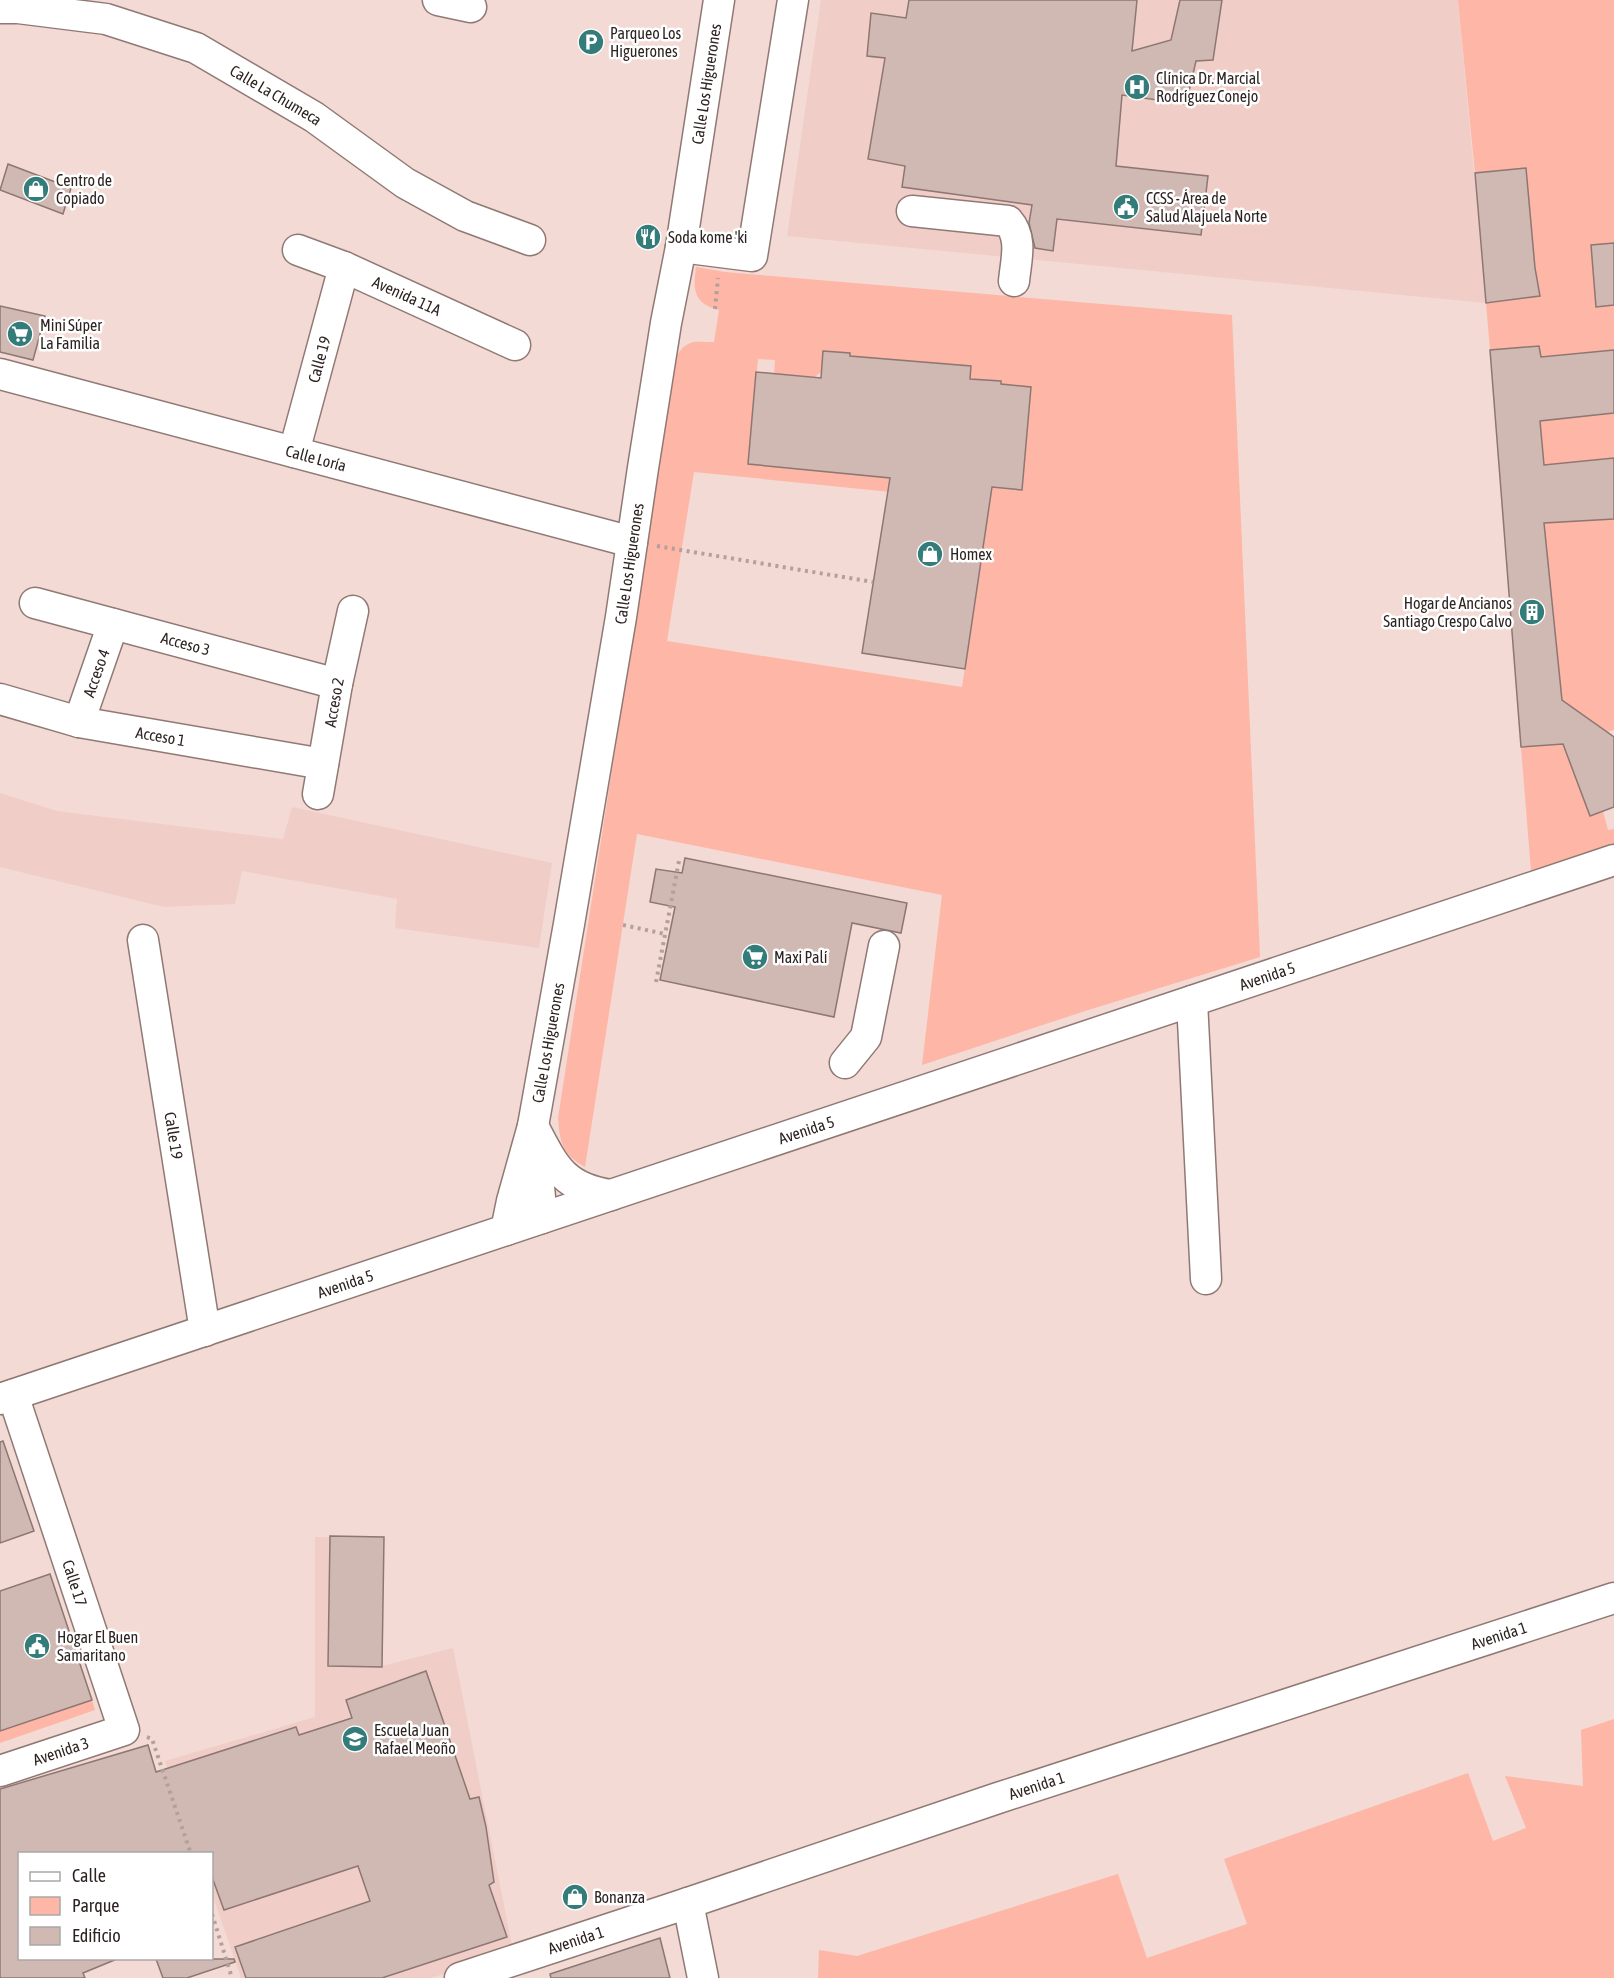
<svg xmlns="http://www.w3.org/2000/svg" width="1614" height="1978" viewBox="0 0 1614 1978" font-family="'Asap Condensed',sans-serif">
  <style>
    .built { fill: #f0cec7 }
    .green { fill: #feb6a7; fill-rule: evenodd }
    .building { fill: #d0b8b3; stroke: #8d7772; stroke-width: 1.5 }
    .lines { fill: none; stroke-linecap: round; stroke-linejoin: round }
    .minor-casing { stroke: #907974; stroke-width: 33 }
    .path { stroke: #b4a09b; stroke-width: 4; stroke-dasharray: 3 4.5; stroke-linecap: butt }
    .minor { stroke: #fff; stroke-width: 30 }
    .labels { text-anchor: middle; stroke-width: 5; stroke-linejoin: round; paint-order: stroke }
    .poi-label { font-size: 16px; fill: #2d2321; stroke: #fff; text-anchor: start }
    .street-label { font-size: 16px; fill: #2d2321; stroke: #fff }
  </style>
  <rect width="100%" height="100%" fill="#f3dad4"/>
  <g class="built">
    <polygon points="821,0 1458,0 1486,303 787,236"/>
    <polygon points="0,793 57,811 283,839 292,807 552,863 539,948 395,928 397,899 242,871 235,904 164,907 0,867"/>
    <polygon points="315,1537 384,1537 382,1666 453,1648 513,1951 431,1978 241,1978 212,1894 212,1854 197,1853 165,1761 315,1717"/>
  </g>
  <g class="green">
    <polygon points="1458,0 1614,0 1614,243 1591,246 1596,306 1614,305 1614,350 1541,357 1539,347 1490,350 1486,303 1539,296 1535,267 1526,168 1475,173"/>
    <path d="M696 267 725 272 1232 315 1260 957 1085 1011 922 1065 942 895 637 834 585 1167C562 1154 560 1143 558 1118L676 357C687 338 696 342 714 342L719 310C693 303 693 290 696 267ZM823 351 850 353V356L971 366 970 379 1001 381 997 430 1013 386 1031 387 1022 490 748 464 758 359 775 360 774 374 815 377 822 371ZM694 472 990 502 962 687 667 641Z"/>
    <polygon points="1614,413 1614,458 1544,465 1540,421"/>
    <polygon points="1614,519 1614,730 1607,732 1562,700 1544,523"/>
    <polygon points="1564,744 1590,816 1603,811 1608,830 1614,829 1614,844 1531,871 1521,747"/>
    <polygon points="92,1700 95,1710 0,1743 0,1731"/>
    <polygon points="1614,1719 1614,1978 818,1978 819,1950 857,1956 1118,1874 1147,1958 1247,1924 1224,1859 1468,1773 1493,1841 1526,1828 1505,1776 1583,1786 1581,1730"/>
  </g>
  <g class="building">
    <polygon points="909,0 1137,0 1132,51 1171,40 1180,0 1222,0 1213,60 1196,61 1186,104 1122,95 1116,166 1208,176 1201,235 1057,219 1053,251 1035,248 1029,223 1032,205 902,187 905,166 868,159 885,58 867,56 871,13 906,18"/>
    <polygon points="8,164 71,188 63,214 0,190"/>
    <polygon points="1526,168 1535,268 1540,296 1486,303 1475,173"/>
    <polygon points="1614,243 1614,305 1596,307 1591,245"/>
    <polygon points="0,306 45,316 33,360 0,352"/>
    <polygon points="1539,346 1541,357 1614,350 1614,413 1540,421 1544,465 1614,458 1614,519 1544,523 1562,700 1614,737 1614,807 1590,816 1563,744 1521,747 1490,350"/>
    <polygon points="823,351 850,353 850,356 971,366 970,379 1001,381 1001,384 1031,387 1022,490 992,487 965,669 862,653 890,478 748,464 756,372 821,378"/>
    <polygon points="685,858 907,903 901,933 852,923 834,1017 660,980 675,907 650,902 656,869 682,873"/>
    <polygon points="3,1441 34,1531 0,1543 0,1442"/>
    <polygon points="330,1536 384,1537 382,1667 328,1666"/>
    <polygon points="50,1574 92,1700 0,1731 0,1591"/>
    <polygon points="426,1671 470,1799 479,1797 486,1827 494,1882 489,1885 507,1937 382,1978 246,1978 235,1947 370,1901 358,1866 224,1910 212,1877 212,1854 20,1854 20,1959 117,1959 83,1973 85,1978 0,1978 0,1789 148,1745 156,1772 296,1727 299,1735 352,1718 346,1700"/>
    <polygon points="660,1938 670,1978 551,1978 550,1974"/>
    <polygon points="156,1959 234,1959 235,1962 187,1978 163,1978"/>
  </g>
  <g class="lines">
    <g class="minor-casing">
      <g id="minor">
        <polyline points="438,0 471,7"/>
        <path id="s1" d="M0 8H18L106 19 196 48 314 117 405 183 465 216 530 240"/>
        <path d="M912 211 1008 221C1023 238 1016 260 1014 281"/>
        <polyline points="681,247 752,256 793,0"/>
        <path id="s2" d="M298 250 344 267 515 345"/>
        <path id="s3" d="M0 374 632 542"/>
        <path id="s4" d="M294 452 344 267"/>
        <path id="s5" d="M35 603 337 684"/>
        <path id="s6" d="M0 699 79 722 323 764"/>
        <path id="s7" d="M79 722 113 624"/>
        <path id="s8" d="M318 794 337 684 353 611"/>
        <path id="s9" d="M143 940 205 1331"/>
        <polyline points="1192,1001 1206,1279"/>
        <polyline points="845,1063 866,1037 884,946"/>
        <path d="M533 1126C554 1166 563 1188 611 1195"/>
        <polyline points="535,1146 542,1218"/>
        <path id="s10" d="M506 1230 512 1201 533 1126 569 924 621 617 643 468 666 323 681 247 719 0"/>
        <path id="s11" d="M0 1399 1614 860"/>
        <path id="s12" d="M0 1771 124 1730 13 1395"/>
        <polyline points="688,1903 703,1978"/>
        <path id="s13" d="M460 1978 688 1903 998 1798 1614 1598"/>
      </g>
    </g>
    <g class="path">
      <polyline points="715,309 718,278"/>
      <polyline points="657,546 873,582"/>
      <polyline points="623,925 665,934"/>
      <polyline points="656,982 679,861"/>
      <polyline points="147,1737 152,1739 191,1854"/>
      <polyline points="212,1914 232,1978"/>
    </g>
    <use href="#minor" class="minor"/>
  </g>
  <defs>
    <g id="parking-disc" transform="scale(1.35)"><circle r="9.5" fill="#337c7a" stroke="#fff"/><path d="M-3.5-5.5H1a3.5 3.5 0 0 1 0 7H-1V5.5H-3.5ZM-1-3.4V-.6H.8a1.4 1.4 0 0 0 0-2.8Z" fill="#fff"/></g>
    <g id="hospital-disc" transform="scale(1.35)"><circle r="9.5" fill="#337c7a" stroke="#fff"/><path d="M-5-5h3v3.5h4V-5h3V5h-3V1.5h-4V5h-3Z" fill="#fff"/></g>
    <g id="shop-disc" transform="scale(1.35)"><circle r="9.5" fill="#337c7a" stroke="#fff"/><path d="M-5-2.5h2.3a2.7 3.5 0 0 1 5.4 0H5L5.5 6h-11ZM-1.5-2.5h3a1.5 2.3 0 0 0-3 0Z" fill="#fff"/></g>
    <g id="civic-disc" transform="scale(1.35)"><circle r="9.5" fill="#337c7a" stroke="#fff"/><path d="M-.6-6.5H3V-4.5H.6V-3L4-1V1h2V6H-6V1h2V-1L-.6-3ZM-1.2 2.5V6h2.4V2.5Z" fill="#fff"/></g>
    <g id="restaurant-disc" transform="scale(1.35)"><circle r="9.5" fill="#337c7a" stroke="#fff"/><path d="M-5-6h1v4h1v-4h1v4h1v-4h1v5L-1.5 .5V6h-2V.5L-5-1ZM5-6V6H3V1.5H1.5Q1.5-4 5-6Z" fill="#fff"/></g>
    <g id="supermarket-disc" transform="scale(1.35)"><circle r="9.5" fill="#337c7a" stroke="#fff"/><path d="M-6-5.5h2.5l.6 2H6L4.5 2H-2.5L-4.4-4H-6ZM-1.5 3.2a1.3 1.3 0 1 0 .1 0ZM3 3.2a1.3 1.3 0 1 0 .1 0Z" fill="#fff"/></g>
    <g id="building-disc" transform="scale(1.35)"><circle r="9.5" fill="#337c7a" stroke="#fff"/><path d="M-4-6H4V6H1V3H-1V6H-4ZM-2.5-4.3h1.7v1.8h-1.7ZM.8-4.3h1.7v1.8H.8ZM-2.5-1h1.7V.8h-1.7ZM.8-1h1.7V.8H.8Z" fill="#fff"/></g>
    <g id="school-disc" transform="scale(1.35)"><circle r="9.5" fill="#337c7a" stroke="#fff"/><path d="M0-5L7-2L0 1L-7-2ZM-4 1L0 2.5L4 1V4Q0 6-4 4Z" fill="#fff"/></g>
  </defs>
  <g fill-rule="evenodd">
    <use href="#parking-disc" x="591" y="42"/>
    <use href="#hospital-disc" x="1137" y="87"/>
    <use href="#shop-disc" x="36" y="189"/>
    <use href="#civic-disc" x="1126" y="207"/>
    <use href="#restaurant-disc" x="648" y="237"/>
    <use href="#supermarket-disc" x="20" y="334"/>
    <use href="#shop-disc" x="930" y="554"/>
    <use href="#building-disc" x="1532" y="612"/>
    <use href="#supermarket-disc" x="755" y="957"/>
    <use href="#civic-disc" x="37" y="1646"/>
    <use href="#school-disc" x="355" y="1739"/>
    <use href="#shop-disc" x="575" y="1897"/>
  </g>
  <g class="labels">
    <g class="poi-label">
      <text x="610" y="39">Parqueo Los<tspan x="610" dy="18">Higuerones</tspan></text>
      <text x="1156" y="84">Clínica Dr. Marcial<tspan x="1156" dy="18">Rodríguez Conejo</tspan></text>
      <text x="56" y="186">Centro de<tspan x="56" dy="18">Copiado</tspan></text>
      <text x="1146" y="204">CCSS - Área de<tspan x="1146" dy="18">Salud Alajuela Norte</tspan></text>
      <text x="668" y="243">Soda kome 'ki</text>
      <text x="40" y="331">Mini Súper<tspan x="40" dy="18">La Familia</tspan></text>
      <text x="950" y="560">Homex</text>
      <text x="1512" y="609" text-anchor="end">Hogar de Ancianos<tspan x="1512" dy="18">Santiago Crespo Calvo</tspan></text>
      <text x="774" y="963">Maxi Palí</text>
      <text x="57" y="1643">Hogar El Buen<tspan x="57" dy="18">Samaritano</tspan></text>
      <text x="374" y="1736">Escuela Juan<tspan x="374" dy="18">Rafael Meoño</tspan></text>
      <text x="594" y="1903">Bonanza</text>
    </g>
    <g class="street-label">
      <text dy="6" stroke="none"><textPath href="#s10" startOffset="1164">Calle Los Higuerones</textPath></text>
      <text dy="6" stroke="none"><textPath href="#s1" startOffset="294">Calle La Chumeca</textPath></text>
      <text dy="6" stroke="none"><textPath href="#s2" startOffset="118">Avenida 11A</textPath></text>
      <text dy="6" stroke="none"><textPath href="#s4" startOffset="96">Calle 19</textPath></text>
      <text dy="6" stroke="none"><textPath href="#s3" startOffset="327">Calle Loría</textPath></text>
      <text dy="6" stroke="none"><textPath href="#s10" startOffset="678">Calle Los Higuerones</textPath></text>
      <text dy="6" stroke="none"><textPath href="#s5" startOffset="156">Acceso 3</textPath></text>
      <text dy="6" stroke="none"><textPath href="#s7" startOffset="52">Acceso 4</textPath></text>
      <text dy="6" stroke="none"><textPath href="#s8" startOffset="93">Acceso 2</textPath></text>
      <text dy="6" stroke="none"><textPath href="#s6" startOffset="165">Acceso 1</textPath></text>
      <text dy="6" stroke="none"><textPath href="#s11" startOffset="1336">Avenida 5</textPath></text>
      <text dy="6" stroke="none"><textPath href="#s10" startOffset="192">Calle Los Higuerones</textPath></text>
      <text dy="6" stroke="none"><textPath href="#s11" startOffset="850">Avenida 5</textPath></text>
      <text dy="6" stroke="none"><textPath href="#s9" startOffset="198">Calle 19</textPath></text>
      <text dy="6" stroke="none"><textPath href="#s11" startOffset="364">Avenida 5</textPath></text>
      <text transform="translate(75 1583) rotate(72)" y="6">Calle 17</text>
      <text dy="6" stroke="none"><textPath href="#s13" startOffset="1094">Avenida 1</textPath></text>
      <text dy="6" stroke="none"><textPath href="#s12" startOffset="64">Avenida 3</textPath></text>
      <text dy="6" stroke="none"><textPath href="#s13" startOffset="608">Avenida 1</textPath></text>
      <text dy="6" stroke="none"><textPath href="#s13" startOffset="122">Avenida 1</textPath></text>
    </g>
  </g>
  <rect x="18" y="1852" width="195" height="108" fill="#ffffff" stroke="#aba7a6" stroke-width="1.5"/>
  <rect x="30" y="1872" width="30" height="9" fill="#ffffff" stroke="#aba7a6" stroke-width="1.5"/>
  <text x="72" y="1882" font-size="18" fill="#2d2321">Calle</text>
  <rect x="30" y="1897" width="30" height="18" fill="#feb6a7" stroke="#aba7a6" stroke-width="1.5"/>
  <text x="72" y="1912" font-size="18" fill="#2d2321">Parque</text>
  <rect x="30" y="1927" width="30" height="18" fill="#d0b8b3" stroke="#aba7a6" stroke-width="1.5"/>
  <text x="72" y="1942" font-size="18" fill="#2d2321">Edificio</text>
</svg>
